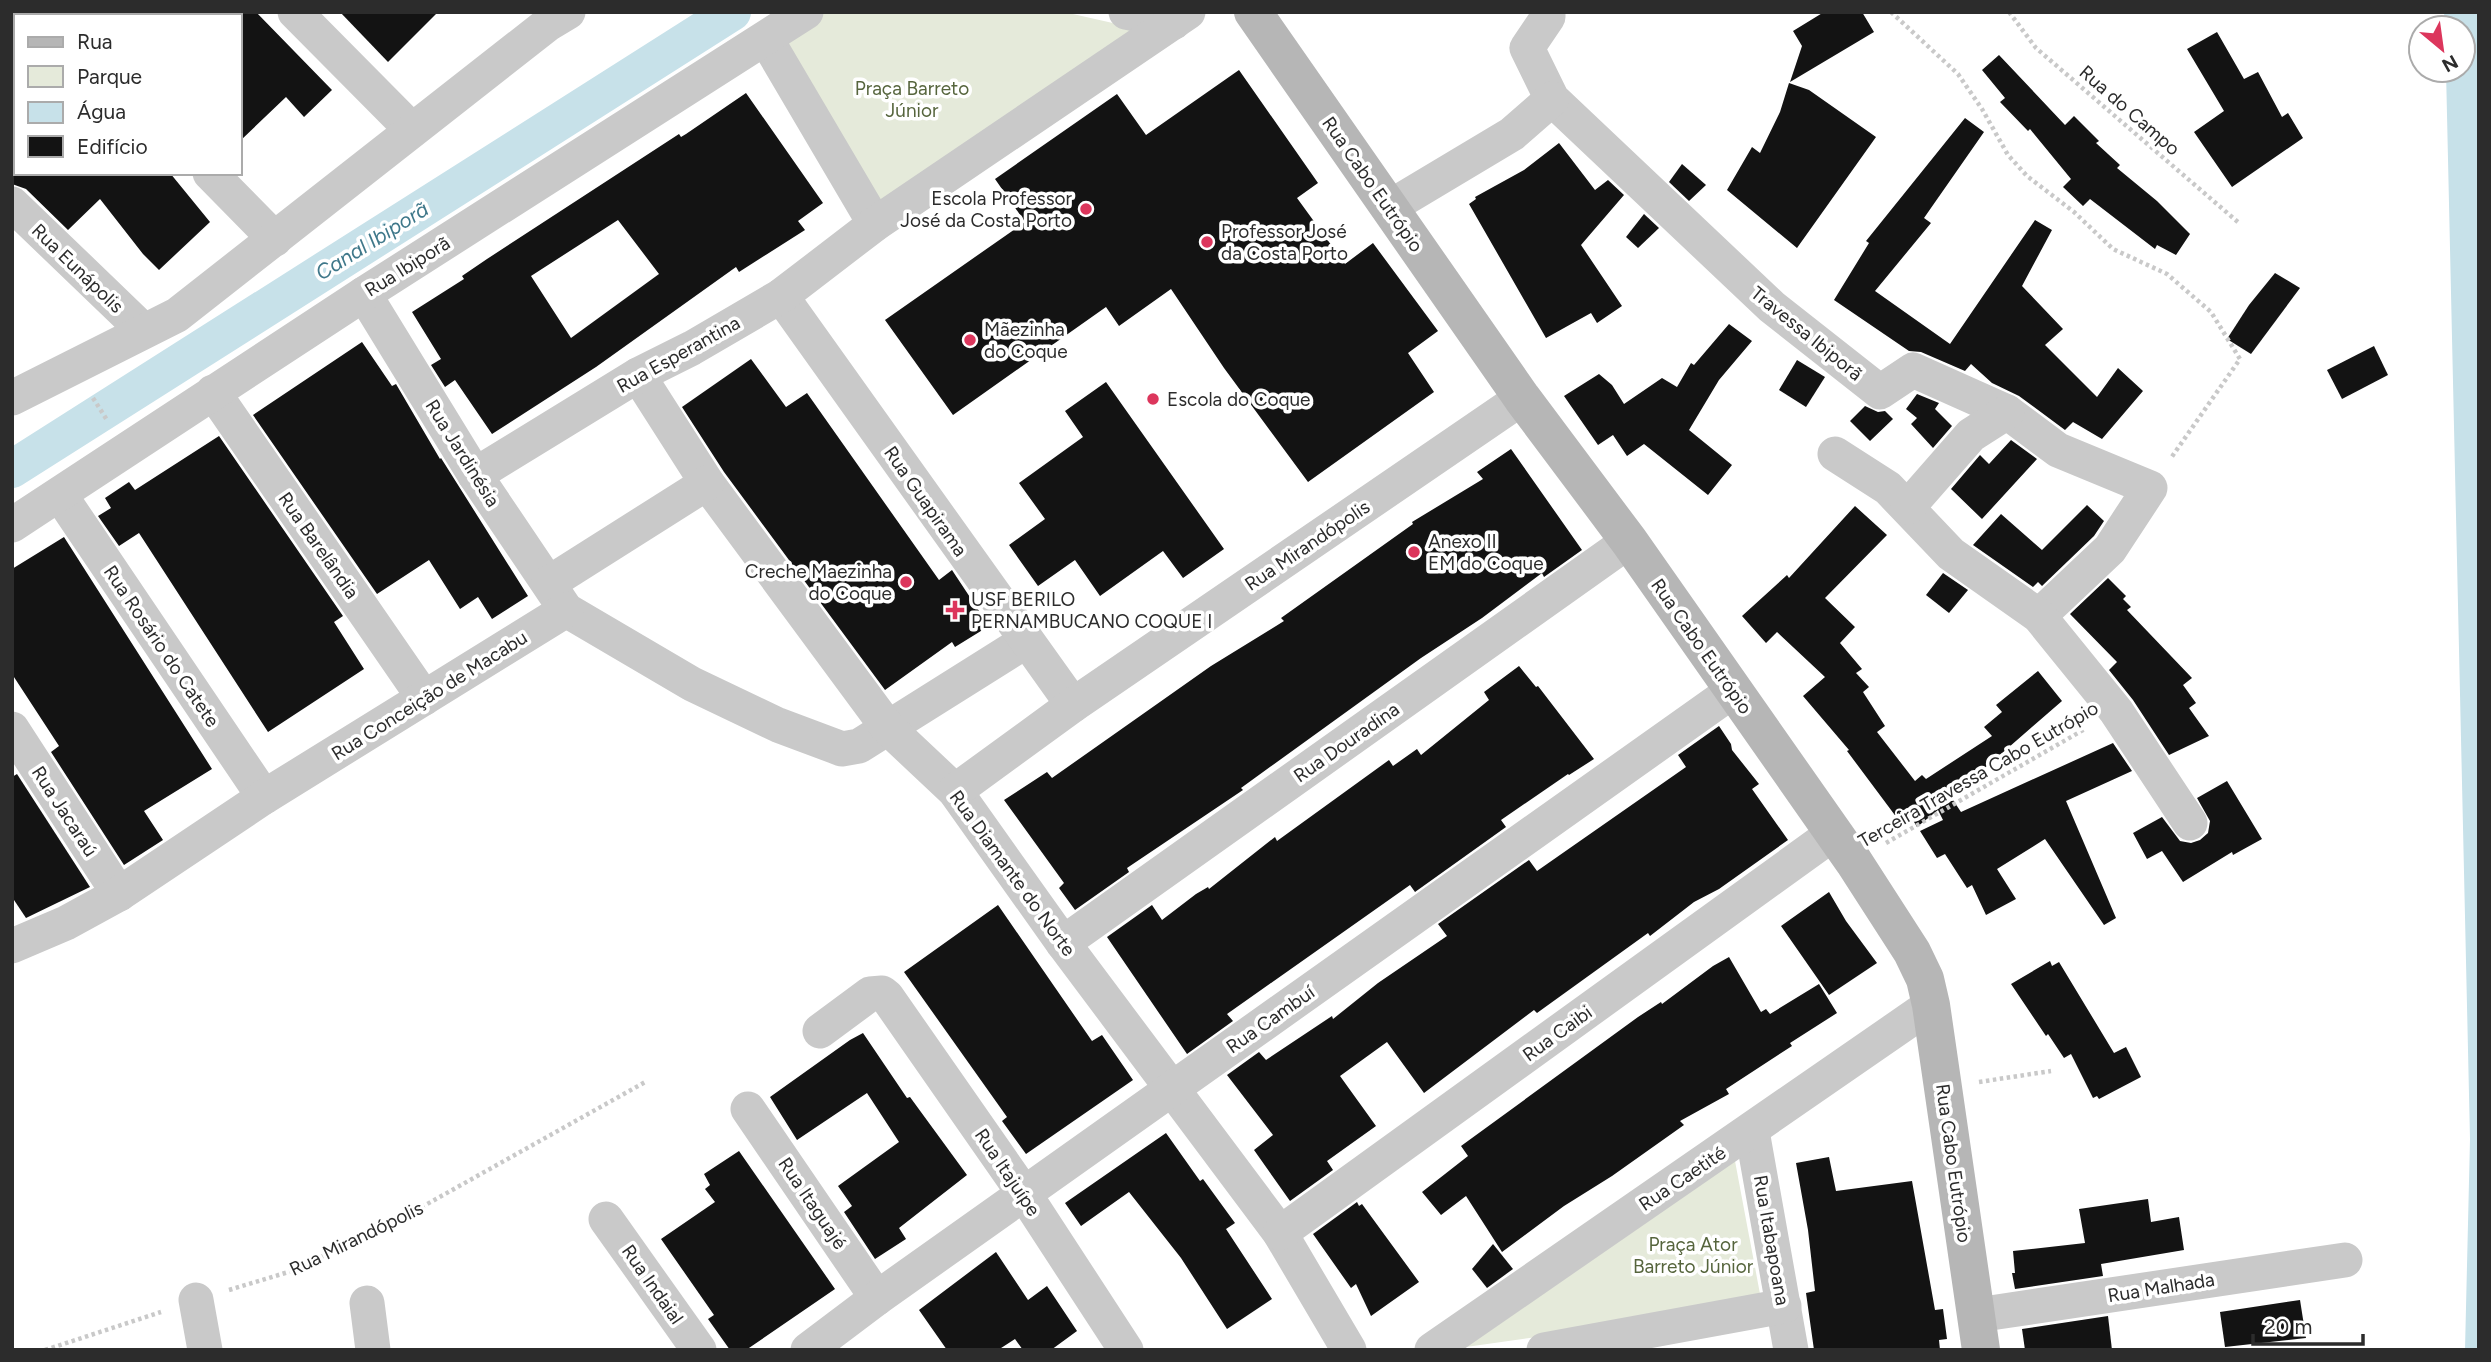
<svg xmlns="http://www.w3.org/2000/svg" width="2491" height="1362" viewBox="0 0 2491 1362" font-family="Figtree,sans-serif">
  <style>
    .green { fill: #e5eada }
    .water { fill: #c7e1e9 }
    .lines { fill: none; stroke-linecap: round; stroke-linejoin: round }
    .canal { stroke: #c7e1e9; stroke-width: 38 }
    .building { fill: #131313; fill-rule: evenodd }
    .path { stroke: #c9c9c9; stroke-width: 4.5; stroke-dasharray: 3.5 3.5; stroke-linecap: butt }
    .street { stroke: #c9c9c9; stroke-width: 35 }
    .secondary { stroke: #b6b6b6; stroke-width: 38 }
    .poi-dot { fill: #dc365c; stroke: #fff; stroke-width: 2.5 }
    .labels { text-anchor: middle; stroke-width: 7; stroke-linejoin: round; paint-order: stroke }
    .park-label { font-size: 19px; fill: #56653d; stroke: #fff }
    .street-label { font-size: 19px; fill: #2c2c2c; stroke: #fff }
    .poi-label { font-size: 19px; fill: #2c2c2c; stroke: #fff; text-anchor: start }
    .water-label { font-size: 21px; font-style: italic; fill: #3f788a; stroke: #fff }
  </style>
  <rect width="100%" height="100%" fill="#fff"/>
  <g class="green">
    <polygon points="787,12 1064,12 1157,33 887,221 763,23"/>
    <polygon points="1735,1161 1760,1294 1580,1331 1466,1347"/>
  </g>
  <polygon class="water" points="2444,12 2479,12 2479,1350 2465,1350 2470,1139 2446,70 2463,70 2463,28 2445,28"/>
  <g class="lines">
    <polyline class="canal" points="12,469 732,12"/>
  </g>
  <g class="building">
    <polygon points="240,12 256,12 332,90 304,117 286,97 240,141"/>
    <polygon points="340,12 438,12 388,62"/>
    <polygon points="1824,12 1862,12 1874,32 1790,82 1802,46 1793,31"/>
    <polygon points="2217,32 2244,79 2258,72 2282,117 2288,113 2303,138 2232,187 2194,132 2224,111 2187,49"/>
    <polygon points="1999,55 2065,125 2074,116 2099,141 2096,143 2120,165 2117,168 2157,201 2190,234 2176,255 2157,245 2155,249 2090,199 2083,206 2063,187 2071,179 2030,129 2028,131 2000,102 2005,98 1982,70"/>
    <polygon points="1239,70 1318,183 1297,198 1345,264 1373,243 1438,331 1408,353 1434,392 1308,482 1224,368 1171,289 1119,326 1106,307 953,415 885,320 1025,222 995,179 1117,94 1146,135"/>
    <polygon points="1789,83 1809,90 1876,137 1797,248 1727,190 1752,147 1760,153 1780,112"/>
    <path d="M746 93 823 203 798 221 805 230 739 272 736 267 596 367 492 434 455 380 445 387 431 365 441 359 412 312 464 279 462 276 487 259 679 134 681 137 686 134ZM618 220 659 274 571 338 531 276Z"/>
    <polygon points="1965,118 1984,132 1924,218 1931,223 1875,291 1950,344 2035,220 2052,230 2022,286 2063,329 2045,345 2097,397 2118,368 2143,391 2102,439 2073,422 2065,430 2019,396 1992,383 1971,364 1965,371 1921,352 1909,351 1834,300 1869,243 1866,241"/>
    <polygon points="1559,143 1595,190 1608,180 1624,195 1581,245 1622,306 1597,323 1591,313 1546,338 1469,204 1476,199 1475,197 1524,170"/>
    <polygon points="1682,164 1706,185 1689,201 1669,182"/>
    <polygon points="12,173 170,173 210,222 159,270 143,254 100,199 68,230 26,189 12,184"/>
    <polygon points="1644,214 1659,228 1638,248 1626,237"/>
    <polygon points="2275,273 2300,288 2251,354 2227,339 2249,305"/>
    <polygon points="1729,324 1752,341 1719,380 1689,430 1732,465 1708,495 1644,444 1627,456 1613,435 1598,445 1564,396 1599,374 1612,385 1624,404 1662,378 1677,387 1691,363 1694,365"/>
    <polygon points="362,342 392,386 396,384 440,459 441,458 528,596 492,619 478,597 460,609 429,560 377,594 253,415"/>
    <polygon points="2374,346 2388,375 2342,399 2327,370"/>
    <polygon points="751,359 786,407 807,393 939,580 952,570 989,626 955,647 952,642 885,690 724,472 682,407"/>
    <polygon points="1797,360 1825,377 1806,407 1779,390"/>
    <polygon points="1106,382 1224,549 1183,578 1163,551 1100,596 1075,560 1038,586 1009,545 1045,519 1019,483 1083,437 1065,411"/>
    <polygon points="1917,394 1939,403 1935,409 1952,426 1933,448 1911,424 1917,418 1906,409"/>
    <polygon points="1865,406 1878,412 1885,411 1893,419 1870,441 1850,421"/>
    <polygon points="219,436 343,616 334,622 364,669 268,732 139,533 119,546 98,516 111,508 105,498 129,482 135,490"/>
    <polygon points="2011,440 2037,459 1982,519 1951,489 1980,455 1989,464"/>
    <polygon points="1511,449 1582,550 1544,577 1542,573 1482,618 1421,658 1241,788 1243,790 1127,868 1129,872 1075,910 1059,888 1064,883 1004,800 1047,772 1052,778 1211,666 1284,621 1281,618 1413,524 1412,522 1483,479 1477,472"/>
    <polygon points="2087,505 2104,521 2094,536 2042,586 2038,582 2033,587 1973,545 2001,514 2042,550"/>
    <polygon points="1855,506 1887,535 1825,598 1855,627 1840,643 1862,669 1856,673 1869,687 1863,692 1885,726 1877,732 1915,781 1922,775 1926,779 1992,736 1984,727 2002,712 1996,705 2038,671 2062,701 1939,808 1953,800 1961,812 2113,743 2132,771 2066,801 2116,918 2104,925 2045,839 1997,869 2016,899 1986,915 1972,885 1967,888 1945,854 1937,858 1920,831 1943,820 1938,810 1917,827 1910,815 1900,822 1847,751 1849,750 1803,696 1825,677 1777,632 1766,643 1742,616 1787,575 1789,578"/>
    <polygon points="64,537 212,769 144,811 163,840 124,865 51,752 59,746 12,674 12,569"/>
    <polygon points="1943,573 1968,590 1949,613 1926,595"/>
    <polygon points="2108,578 2126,596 2123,599 2131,607 2127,610 2192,678 2183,685 2196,703 2189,708 2209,736 2169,755 2133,700 2109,670 2117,662 2070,614"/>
    <polygon points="1519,666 1536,687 1538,686 1594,759 1569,775 1568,774 1501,820 1506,827 1415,892 1410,885 1227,1014 1233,1021 1187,1054 1107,937 1152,905 1162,920 1196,894 1208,887 1209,889 1275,837 1277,841 1389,760 1393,766 1417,749 1421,755 1489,700 1484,692"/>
    <polygon points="1719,726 1731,744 1732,750 1759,784 1752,789 1788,840 1719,889 1694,902 1650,936 1648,933 1537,1013 1534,1010 1424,1093 1387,1042 1340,1076 1376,1126 1327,1161 1333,1170 1290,1201 1254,1150 1273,1135 1227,1075 1259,1052 1266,1060 1332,1016 1333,1019 1378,983 1447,936 1438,924 1529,860 1537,871 1686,767 1678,755"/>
    <polygon points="17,774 90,887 26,918 12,897 12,777"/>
    <polygon points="2227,781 2262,839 2233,855 2232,852 2183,882 2162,851 2147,859 2133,833 2162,817 2180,841 2191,843 2200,840 2208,833 2210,821 2197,798"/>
    <polygon points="1829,892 1846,921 1877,963 1829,995 1781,926"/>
    <polygon points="998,905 1092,1041 1102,1035 1133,1080 1026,1154 1002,1121 1007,1117 904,972"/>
    <polygon points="1729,957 1761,1012 1766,1009 1770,1014 1819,984 1837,1013 1790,1043 1792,1046 1726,1089 1729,1094 1680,1121 1684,1125 1612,1176 1564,1206 1502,1252 1466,1196 1441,1215 1422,1192 1468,1156 1461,1146 1638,1017 1661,1002 1662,1004 1713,966"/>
    <polygon points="2050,961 2052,966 2059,962 2114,1053 2126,1047 2141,1077 2099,1099 2097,1096 2093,1098 2071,1054 2064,1058 2048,1034 2046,1036 2011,984"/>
    <polygon points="863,1033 907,1098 910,1097 967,1175 899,1228 906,1239 875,1259 844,1212 852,1206 838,1186 899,1142 867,1093 797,1140 770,1097 850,1040"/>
    <polygon points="1166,1133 1200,1181 1203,1179 1235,1223 1226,1229 1272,1299 1227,1329 1181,1258 1129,1192 1081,1226 1065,1203"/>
    <polygon points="739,1151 835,1289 746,1350 730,1350 708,1319 714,1315 661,1239 715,1202 705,1189 710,1185 704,1174"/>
    <polygon points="1829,1157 1836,1191 1912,1181 1935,1310 1943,1309 1947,1339 1939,1340 1940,1350 1814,1350 1806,1293 1815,1291 1808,1230 1796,1163"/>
    <polygon points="2148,1199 2151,1222 2179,1217 2184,1250 2101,1264 2103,1276 2015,1289 2012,1273 2015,1273 2013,1251 2085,1243 2079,1209"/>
    <polygon points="1357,1202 1359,1206 1362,1204 1419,1282 1371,1316 1356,1284 1351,1288 1313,1234"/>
    <polygon points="1493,1244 1513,1269 1487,1288 1472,1269"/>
    <polygon points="996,1252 1028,1300 1047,1286 1077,1331 1051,1350 1023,1350 1015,1339 998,1350 947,1350 919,1310"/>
    <polygon points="2300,1300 2306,1338 2225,1347 2220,1312"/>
    <polygon points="2108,1316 2112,1350 2025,1350 2022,1329"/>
  </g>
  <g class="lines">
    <g class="path">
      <polyline points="1891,12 1958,74 1982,109 2008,155 2027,176 2074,212 2113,249 2167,274 2211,312 2240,359 2171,458"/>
      <polyline points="2009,12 2036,48 2239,223"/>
      <polyline points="93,398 107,420"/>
      <polyline points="1886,843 2085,729"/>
      <polyline points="1979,1082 2051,1071"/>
      <polyline points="229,1290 295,1270 420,1208 647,1081"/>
      <polyline points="45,1350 161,1312"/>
    </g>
    <g class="street">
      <polyline points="52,12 56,16"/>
      <polyline points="295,12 412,130"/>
      <polyline points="1126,12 1174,22"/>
      <polyline points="1548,12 1548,17 1527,48 1552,99 1772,307 1880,392 1913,370 2007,412 2058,450 2150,488 2110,549 2039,616"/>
      <polyline points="766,39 875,224"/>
      <polyline points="210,173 275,239"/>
      <polyline points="12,204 144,331"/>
      <polyline points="1390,207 1512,134 1552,99"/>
      <polyline points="364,294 475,475 566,610 692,684 778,725 842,749 859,746 1026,641"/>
      <polyline points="781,296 1073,705"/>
      <polyline points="638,375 707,483 888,728 955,791 1063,943 1280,1233 1349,1350"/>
      <polyline points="213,392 424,698"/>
      <polyline points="12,398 177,315 548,24 568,12"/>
      <polyline points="1835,454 1888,488 1951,554 2039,616 2116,711 2190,823"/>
      <polyline points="475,475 638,375 692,348 781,296 875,224 1188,12"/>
      <polyline points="60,495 264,797"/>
      <polyline points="1908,507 1971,435 2007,412"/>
      <polyline points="12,525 364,294 806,12"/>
      <polyline points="549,583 707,483"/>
      <polyline points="12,729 119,894"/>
      <polyline points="955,791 1073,705 1522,398"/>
      <polyline points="1063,943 1629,541"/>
      <polyline points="12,946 66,923 119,894 264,797 566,610"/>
      <polyline points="820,1031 870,994 882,993 887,997 1025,1195 1126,1350"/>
      <polyline points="748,1109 877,1298"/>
      <polyline points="1752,1131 1791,1350"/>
      <polyline points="606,1219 699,1350"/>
      <polyline points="1280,1233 1834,833"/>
      <polyline points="196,1300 205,1350"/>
      <polyline points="367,1303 373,1350"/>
      <polyline points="1977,1315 2345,1260"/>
      <polyline points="808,1350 877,1298 1734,690"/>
      <polyline points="1432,1350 1931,1005"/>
      <polyline points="1544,1350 1784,1306"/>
    </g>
    <polyline class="secondary" points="1253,12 1522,398 1629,541 1854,862 1912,952 1925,979 1931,1005 1981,1350"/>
  </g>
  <g class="poi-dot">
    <circle cx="1086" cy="209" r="7"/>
    <circle cx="1207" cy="242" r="7"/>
    <circle cx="970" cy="340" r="7"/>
    <circle cx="1153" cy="399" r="7"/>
    <circle cx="1414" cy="552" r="7"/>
    <circle cx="906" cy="582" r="7"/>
    <path d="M951.5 599.5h7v7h7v7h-7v7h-7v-7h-7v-7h7z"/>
  </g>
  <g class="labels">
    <g class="park-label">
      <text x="912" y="95">Praça Barreto<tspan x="912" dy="22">Júnior</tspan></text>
      <text x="1693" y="1251">Praça Ator<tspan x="1693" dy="22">Barreto Júnior</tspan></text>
    </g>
    <g class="street-label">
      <text transform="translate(2130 110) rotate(41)" y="7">Rua do Campo</text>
      <text transform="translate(1373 184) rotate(55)" y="7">Rua Cabo Eutrópio</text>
      <text transform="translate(407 266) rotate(-32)" y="7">Rua Ibiporã</text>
      <text transform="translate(78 268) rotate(44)" y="7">Rua Eunápolis</text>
      <text transform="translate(1807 333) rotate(39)" y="7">Travessa Ibiporã</text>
      <text transform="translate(678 354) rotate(-29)" y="7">Rua Esperantina</text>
      <text transform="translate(463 453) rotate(58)" y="7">Rua Jardinésia</text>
      <text transform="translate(926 501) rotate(55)" y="7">Rua Guapirama</text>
      <text transform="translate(319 545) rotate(55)" y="7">Rua Barelândia</text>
      <text transform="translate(1307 545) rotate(-34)" y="7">Rua Mirandópolis</text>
      <text transform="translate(162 646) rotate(56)" y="7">Rua Rosário do Catete</text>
      <text transform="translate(1702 646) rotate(55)" y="7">Rua Cabo Eutrópio</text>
      <text transform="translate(429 695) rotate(-32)" y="7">Rua Conceição de Macabu</text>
      <text transform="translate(1346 742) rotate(-35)" y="7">Rua Douradina</text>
      <text transform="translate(1978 774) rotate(-30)" y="7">Terceira Travessa Cabo Eutrópio</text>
      <text transform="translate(65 811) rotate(57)" y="7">Rua Jacaraú</text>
      <text transform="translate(1013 873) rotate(54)" y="7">Rua Diamante do Norte</text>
      <text transform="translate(1270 1019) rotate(-35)" y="7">Rua Cambuí</text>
      <text transform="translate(1557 1033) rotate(-36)" y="7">Rua Caibi</text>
      <text transform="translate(1954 1163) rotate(82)" y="7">Rua Cabo Eutrópio</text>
      <text transform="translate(1008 1172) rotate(56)" y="7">Rua Itajuípe</text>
      <text transform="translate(1682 1178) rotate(-34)" y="7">Rua Caetité</text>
      <text transform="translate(813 1203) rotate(56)" y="7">Rua Itaguajé</text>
      <text transform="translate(356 1238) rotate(-26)" y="7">Rua Mirandópolis</text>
      <text transform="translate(1772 1240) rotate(80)" y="7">Rua Itabapoana</text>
      <text transform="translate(653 1284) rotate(55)" y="7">Rua Indaial</text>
      <text transform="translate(2161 1287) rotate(-9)" y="7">Rua Malhada</text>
    </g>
    <g class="poi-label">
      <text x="1072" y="205" text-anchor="end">Escola Professor<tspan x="1072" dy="22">José da Costa Porto</tspan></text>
      <text x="1221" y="238">Professor José<tspan x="1221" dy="22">da Costa Porto</tspan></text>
      <text x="984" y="336">Mãezinha<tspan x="984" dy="22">do Coque</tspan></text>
      <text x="1167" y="406">Escola do Coque</text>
      <text x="1428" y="548">Anexo II<tspan x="1428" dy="22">EM do Coque</tspan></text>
      <text x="892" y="578" text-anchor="end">Creche Maezinha<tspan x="892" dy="22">do Coque</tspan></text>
      <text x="971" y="606">USF BERILO<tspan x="971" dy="22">PERNAMBUCANO COQUE I</tspan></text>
    </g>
    <g class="water-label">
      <text transform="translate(372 241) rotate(-32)" y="7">Canal Ibiporã</text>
    </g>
  </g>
  <rect width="2491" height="1362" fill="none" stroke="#2c2c2c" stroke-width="28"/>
  <rect x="14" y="14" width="228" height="161" fill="#ffffff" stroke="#ababab" stroke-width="2"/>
  <rect x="28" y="37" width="35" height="10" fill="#b6b6b6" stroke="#ababab" stroke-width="2"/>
  <text x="77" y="49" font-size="21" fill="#2c2c2c">Rua</text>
  <rect x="28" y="66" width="35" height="21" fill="#e5eada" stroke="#ababab" stroke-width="2"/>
  <text x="77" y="84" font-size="21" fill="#2c2c2c">Parque</text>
  <rect x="28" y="102" width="35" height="21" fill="#c7e1e9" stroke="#ababab" stroke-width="2"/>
  <text x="77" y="119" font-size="21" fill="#2c2c2c">Água</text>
  <rect x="28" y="136" width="35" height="21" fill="#131313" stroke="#ababab" stroke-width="2"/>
  <text x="77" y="154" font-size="21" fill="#2c2c2c">Edifício</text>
  <g transform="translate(2442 49) rotate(151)"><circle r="33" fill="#ffffff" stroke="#ababab" stroke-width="2"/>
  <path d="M0-5L12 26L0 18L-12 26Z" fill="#dc365c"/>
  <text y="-10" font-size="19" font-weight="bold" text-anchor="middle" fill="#2c2c2c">N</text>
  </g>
  <path d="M2253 1334v10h110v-10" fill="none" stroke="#2c2c2c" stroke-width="3.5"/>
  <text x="2264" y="1334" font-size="21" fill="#2c2c2c" stroke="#ffffff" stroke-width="5" paint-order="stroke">20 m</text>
</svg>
